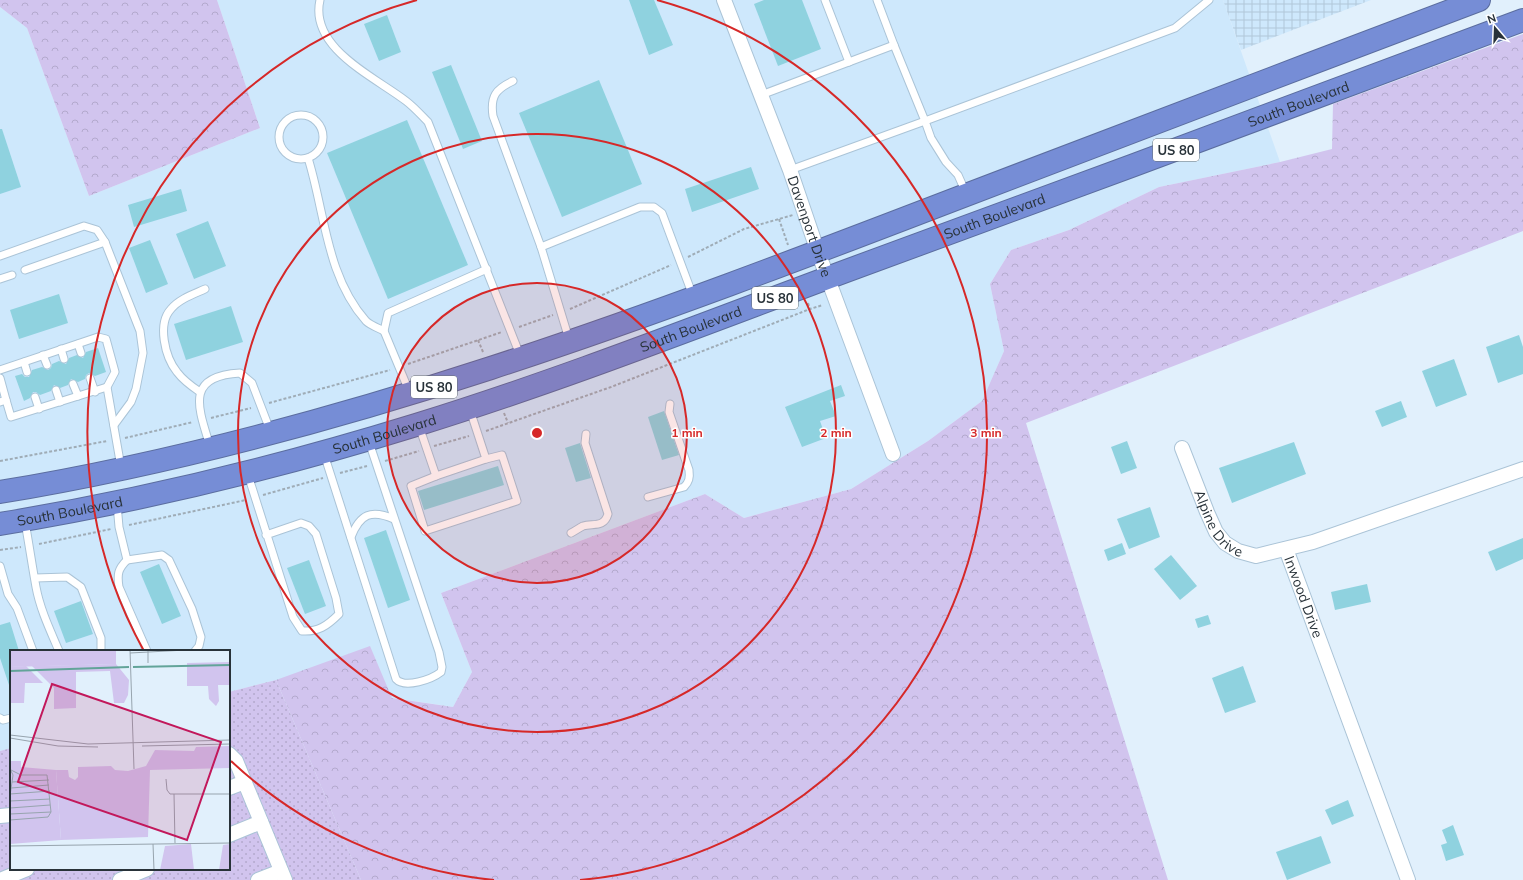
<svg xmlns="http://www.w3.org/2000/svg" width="1523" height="880" viewBox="0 0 1523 880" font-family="Mulish,sans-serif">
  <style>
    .built { fill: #cee8fc }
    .industrial { fill: url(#industrial-grid) }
    .forest { fill: url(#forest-crowns) }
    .park { fill: url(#park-dots) }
    .building { fill: #8fd2df }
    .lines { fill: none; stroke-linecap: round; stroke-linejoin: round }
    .lane-casing { stroke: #abc4d7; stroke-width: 9 }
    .street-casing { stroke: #abc4d7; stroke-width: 16 }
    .highway-casing { stroke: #5b6d9f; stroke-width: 24 }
    .path { stroke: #9facb6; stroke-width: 2; stroke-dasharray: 3 2; stroke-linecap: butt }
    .lane { stroke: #fff; stroke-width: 7 }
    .street { stroke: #fff; stroke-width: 14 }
    .highway { stroke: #768dd6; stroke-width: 22 }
    .ring { fill: none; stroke: #d62828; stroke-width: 2 }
    .labels { text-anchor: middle; stroke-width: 3; stroke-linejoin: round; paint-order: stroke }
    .shield { fill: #fff; stroke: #687074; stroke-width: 1 }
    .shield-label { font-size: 13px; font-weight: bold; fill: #283239 }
    .street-label { font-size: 14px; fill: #283239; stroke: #fff }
    .inset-river { fill: none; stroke: #62a499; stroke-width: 2 }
    .inset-road { fill: none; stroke: #97a4ae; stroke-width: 1 }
    .view { fill: #c2185b; fill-opacity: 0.15; stroke: #c2185b; stroke-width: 2 }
    .inset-edge { fill: none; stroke: #283239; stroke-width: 2 }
    .centre { fill: #d62828; stroke: #fff; stroke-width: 2 }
    .ring-label { font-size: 12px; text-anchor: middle; font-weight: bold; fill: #d62828; stroke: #fff; stroke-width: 3; stroke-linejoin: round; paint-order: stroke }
  </style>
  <defs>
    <pattern id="industrial-grid" width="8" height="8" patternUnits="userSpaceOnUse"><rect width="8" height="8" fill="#cee8fc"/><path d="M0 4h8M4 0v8" fill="none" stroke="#b1c7d9"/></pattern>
    <pattern id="forest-crowns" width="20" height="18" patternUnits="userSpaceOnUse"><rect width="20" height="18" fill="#d1c4ee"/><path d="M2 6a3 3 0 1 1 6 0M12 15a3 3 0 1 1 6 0" fill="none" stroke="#b3a9cd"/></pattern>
    <pattern id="park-dots" width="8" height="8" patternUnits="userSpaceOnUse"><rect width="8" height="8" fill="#d1c4ee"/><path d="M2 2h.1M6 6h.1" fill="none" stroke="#b3a9cd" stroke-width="1.8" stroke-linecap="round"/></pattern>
  </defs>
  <rect width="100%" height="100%" fill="#e1f0fc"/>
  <polygon class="built" points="217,0 1223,0 1280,162 1159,187 1069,230 1011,250 990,284 1004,351 982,401 928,441 851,489 744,518 705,494 441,593 472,672 453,707 276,680 229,692 229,651 11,651 11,748 0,751 0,7 27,28 89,196 260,128"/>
  <polygon class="industrial" points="1223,0 1371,0 1241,50"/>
  <g class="forest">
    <polygon points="0,0 217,0 260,128 89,196 27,28 0,7"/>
    <polygon points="1523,34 1523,231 1026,423 1168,880 361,880 276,680 370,646 392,698 453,707 472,672 441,593 705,494 744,518 851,489 928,441 982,401 1004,351 990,284 1011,250 1069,230 1159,187 1280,162 1332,149 1333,104"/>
  </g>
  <polygon class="park" points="276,680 361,880 0,880 0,751 11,748 11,869 229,869 229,692"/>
  <g class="building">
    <polygon points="629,0 654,0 673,45 649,55"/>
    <polygon points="764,0 802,0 821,49 778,66 754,4"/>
    <polygon points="387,15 401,52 379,61 364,24"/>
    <polygon points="451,65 482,141 463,149 432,72"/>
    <polygon points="599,80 642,184 562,217 519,113"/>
    <polygon points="407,120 468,265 388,299 327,153"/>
    <polygon points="0,129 2,129 21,187 0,194"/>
    <polygon points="751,167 759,189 692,212 685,189"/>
    <polygon points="181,189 187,211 134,227 128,205"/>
    <polygon points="208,221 226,266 194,279 176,234"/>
    <polygon points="150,240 168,284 146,293 129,248"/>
    <polygon points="59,294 68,323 19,339 10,310"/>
    <polygon points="231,306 243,342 186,360 174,324"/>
    <polygon points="1519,335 1523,347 1523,374 1498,383 1486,347"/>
    <polygon points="98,348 106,372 95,376 89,373 86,375 85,379 78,382 71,379 68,385 60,388 54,385 51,391 40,395 36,392 33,392 30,398 24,401 15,376 22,374 25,377 29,377 32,370 42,367 48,370 51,368 52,364 59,361 66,364 69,358 77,355 83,358 86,352"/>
    <polygon points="1454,359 1467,395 1436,407 1422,371"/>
    <polygon points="841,385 845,396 830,401 836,416 820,421 826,438 802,447 785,407"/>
    <polygon points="1401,401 1407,417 1382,427 1375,411"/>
    <polygon points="664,411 679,455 662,460 648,417"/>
    <polygon points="1127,441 1137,468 1121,474 1111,447"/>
    <polygon points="1294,442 1306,474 1232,503 1219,468"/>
    <polygon points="580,443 591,478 576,482 565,448"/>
    <polygon points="498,466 504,485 424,510 418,491"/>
    <polygon points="1150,507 1160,537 1129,549 1117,519"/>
    <polygon points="386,530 410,600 388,608 364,538"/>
    <polygon points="1523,538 1523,559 1496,571 1488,552"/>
    <polygon points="1122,543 1126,554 1108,561 1104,550"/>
    <polygon points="1171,555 1197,586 1180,600 1154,569"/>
    <polygon points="309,560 326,606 305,614 287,568"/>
    <polygon points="159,564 181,616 162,624 140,572"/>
    <polygon points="1367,584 1371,602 1335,610 1331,592"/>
    <polygon points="81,601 93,634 66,643 54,611"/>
    <polygon points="1208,615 1211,624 1198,628 1195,619"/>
    <polygon points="10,622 19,651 11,651 11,685 9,685 0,658 0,625"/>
    <polygon points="1243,666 1256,702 1225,713 1212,678"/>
    <polygon points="1348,800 1354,816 1332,825 1325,810"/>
    <polygon points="1453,825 1464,855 1446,861 1441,845 1447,843 1442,830"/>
    <polygon points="1321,836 1331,863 1287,880 1276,852"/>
  </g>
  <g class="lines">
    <g class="lane-casing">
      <g id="lane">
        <path d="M320 0C309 48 375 77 406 101 414 107 421 115 428 122L520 355"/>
        <polyline points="825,0 849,62"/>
        <polyline points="877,0 894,45"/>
        <path d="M513 81C496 89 490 96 493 116L541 247"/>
        <polyline points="761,95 894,45 925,121 790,170"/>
        <circle cx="301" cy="137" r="22"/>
        <path d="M308 158C325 212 326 276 366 321 370 325 378 328 384 331"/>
        <polyline points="966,193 958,175 946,162 931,138 925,121 1175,28 1209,0"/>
        <polyline points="0,256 84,226 97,230 105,242 140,331 143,353 136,389 131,402 114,425"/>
        <polyline points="25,270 105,242"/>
        <polyline points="0,279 12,275"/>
        <polyline points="569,339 541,247 640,207 654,207 662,213 693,296"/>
        <polyline points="78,344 81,353"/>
        <polyline points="61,349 64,359"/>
        <polyline points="43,355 47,365"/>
        <polyline points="24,362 27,372"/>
        <polyline points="0,370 98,337 106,339 115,372 107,387 121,467"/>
        <polyline points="0,378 6,400"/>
        <polyline points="90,378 95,392"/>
        <polyline points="73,384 78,396"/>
        <polyline points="56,390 60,402"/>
        <polyline points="409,391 384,331 388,313 487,269"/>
        <path d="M200 392C191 386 183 380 177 372 165 357 157 324 171 309 179 299 194 294 205 289"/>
        <polyline points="35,397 39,409"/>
        <polyline points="0,402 6,400 11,417 107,387"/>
        <polyline points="419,426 436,476 486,459 470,410"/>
        <path d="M210 446C198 407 185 376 240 373L252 383 270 430"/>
        <path d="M324 454 396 679C405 689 432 679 441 672L442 667 439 652 369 442"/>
        <path d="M248 475 293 617 302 631C318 632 327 626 339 614L336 598 316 534 309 526 301 523 266 535"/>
        <polyline points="436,476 411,486 425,531 517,501 502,455 486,459"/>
        <path d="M648 497 684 487C689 482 690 478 689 470L669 412 670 404"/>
        <path d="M117 504 119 527 127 560C118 569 117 574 119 587L147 651"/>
        <path d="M25 522C29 544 32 565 36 587 40 609 50 630 59 651"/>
        <path d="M571 533C575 531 579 528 583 526 593 523 604 528 608 514L585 443 586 434"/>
        <path d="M351 537C360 514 371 509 394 519"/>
        <polyline points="127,560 162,555 169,560 192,609 201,637 199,646 195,651"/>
        <polyline points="0,566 8,594 17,608 33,651"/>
        <polyline points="35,578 67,577 81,587 101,638 101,651"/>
        <polyline points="0,718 3,720 11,718"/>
      </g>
    </g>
    <g class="street-casing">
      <g id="street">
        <path id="s1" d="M724 0 790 170 818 252 893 454"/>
        <path id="s2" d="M1182 448 1207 512 1216 532 1225 543 1238 551 1256 556 1313 542 1523 469"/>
        <path id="s3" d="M1286 549 1408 880"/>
        <polyline points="229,754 236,761 285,880"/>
        <polyline points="229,788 245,782"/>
        <polyline points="0,816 11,815"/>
        <polyline points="229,835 261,822"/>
        <polyline points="0,880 27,869"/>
        <polyline points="120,880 147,869"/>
        <polyline points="258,880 281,871"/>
      </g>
    </g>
    <g class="highway-casing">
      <g id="highway">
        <path d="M0 492C334 437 651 316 966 195 1137 129 1308 65 1479 0"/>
        <path id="s4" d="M0 524C140 501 280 467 416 425 565 379 711 321 857 267 1079 185 1302 104 1523 20"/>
      </g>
    </g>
    <g class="path">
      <polyline points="779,219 788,245"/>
      <polyline points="688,257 744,229 793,215"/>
      <polyline points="808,303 810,309 823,305"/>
      <polyline points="570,309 671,265"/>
      <polyline points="519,327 553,315"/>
      <polyline points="478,340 483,352"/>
      <polyline points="408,364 502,332"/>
      <polyline points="269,403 390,370"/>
      <polyline points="504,413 508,423"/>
      <polyline points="211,418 251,408"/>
      <polyline points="486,431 611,387 810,309"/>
      <polyline points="125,438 193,422"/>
      <polyline points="434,446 469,436"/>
      <polyline points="0,461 107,441"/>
      <polyline points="385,461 419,451"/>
      <polyline points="340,473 367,466"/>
      <polyline points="263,495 323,478"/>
      <polyline points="129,525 246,500"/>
      <polyline points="39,544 111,529"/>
      <polyline points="0,550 21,547"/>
    </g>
    <use href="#lane" class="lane"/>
    <use href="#street" class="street"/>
    <use href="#highway" class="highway"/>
  </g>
  <circle cx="537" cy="433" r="150" fill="#d62828" fill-opacity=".12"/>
  <g class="ring">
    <circle cx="537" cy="433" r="150"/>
    <circle cx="537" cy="433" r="299"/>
    <path d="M494 880A449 449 0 0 1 231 761M144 651A449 449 0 0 1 417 0M657 0A449 449 0 0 1 580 880"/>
  </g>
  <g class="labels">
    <g class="shield">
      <rect x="1153" y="139" width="46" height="22" rx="3"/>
      <rect x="752" y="287" width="46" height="22" rx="3"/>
      <rect x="411" y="376" width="46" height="22" rx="3"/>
    </g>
    <g class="shield-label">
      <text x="1176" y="155">US 80</text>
      <text x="775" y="303">US 80</text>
      <text x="434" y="392">US 80</text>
    </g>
    <g class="street-label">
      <text dy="5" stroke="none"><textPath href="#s4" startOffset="1367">South Boulevard</textPath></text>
      <text dy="5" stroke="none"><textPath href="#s4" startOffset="1043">South Boulevard</textPath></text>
      <text dy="5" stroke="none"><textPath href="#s1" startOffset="242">Davenport Drive</textPath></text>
      <text dy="5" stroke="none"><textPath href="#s4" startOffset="719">South Boulevard</textPath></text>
      <text dy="5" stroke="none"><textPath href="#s4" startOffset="395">South Boulevard</textPath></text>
      <text dy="5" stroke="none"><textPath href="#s4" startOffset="71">South Boulevard</textPath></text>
      <text dy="5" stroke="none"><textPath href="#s2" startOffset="85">Alpine Drive</textPath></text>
      <text dy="5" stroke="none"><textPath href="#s3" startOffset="51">Inwood Drive</textPath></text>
    </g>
  </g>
  <g transform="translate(10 650)">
    <rect width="220" height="220" fill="#e1f0fc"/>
    <path d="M0 0H106V14L0 17Z" fill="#d1c4ee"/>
    <path d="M220 12V35H208L209 51 206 56 199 49 198 36H177V13ZM106 14 119 30 118 45 114 53H104L100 21 66 22V58L44 59V38L22 16ZM16 16 33 33H15L14 53H0V17ZM220 96V118L140 120 138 187 51 190 46 120H58L59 127 65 130 68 127V117L101 116 105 120 118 121 136 116 145 100 184 101 186 97ZM181 194 184 220H150L155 196ZM220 194V220H209L213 195Z" fill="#d1c4ee"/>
    <path d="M0 111H11V117L46 120 51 190 0 194Z" fill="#d1c4ee"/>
    <path class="inset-river" d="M123 17 220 15M0 21 119 17"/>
    <path class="inset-road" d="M120 0 124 119M138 0V13M120 3 176 0M0 85 78 94 220 90M0 88 48 96 88 97M132 96 220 94M156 129 157 140 160 144H220M2 132 39 130M1 138 39 135M0 144 40 141M164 144 165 193M0 146 3 125 0 119M0 151 40 149M0 158 40 155M0 164 41 162M0 170 38 167 41 162 37 125H11L1 120M143 194 144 220M0 196 220 193"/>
    <path class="view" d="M42 34 211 92 177 190 8 132Z"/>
    <rect width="220" height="220" class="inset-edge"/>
  </g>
  <circle cx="537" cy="433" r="6" class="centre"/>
  <g class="ring-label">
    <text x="687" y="437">1 min</text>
    <text x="836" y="437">2 min</text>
    <text x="986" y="437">3 min</text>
  </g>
  <g transform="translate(1495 28) rotate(341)" stroke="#ffffff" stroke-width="3" paint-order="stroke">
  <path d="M0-3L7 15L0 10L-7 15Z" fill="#283239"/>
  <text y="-6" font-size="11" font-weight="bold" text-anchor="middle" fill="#283239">N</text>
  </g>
</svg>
